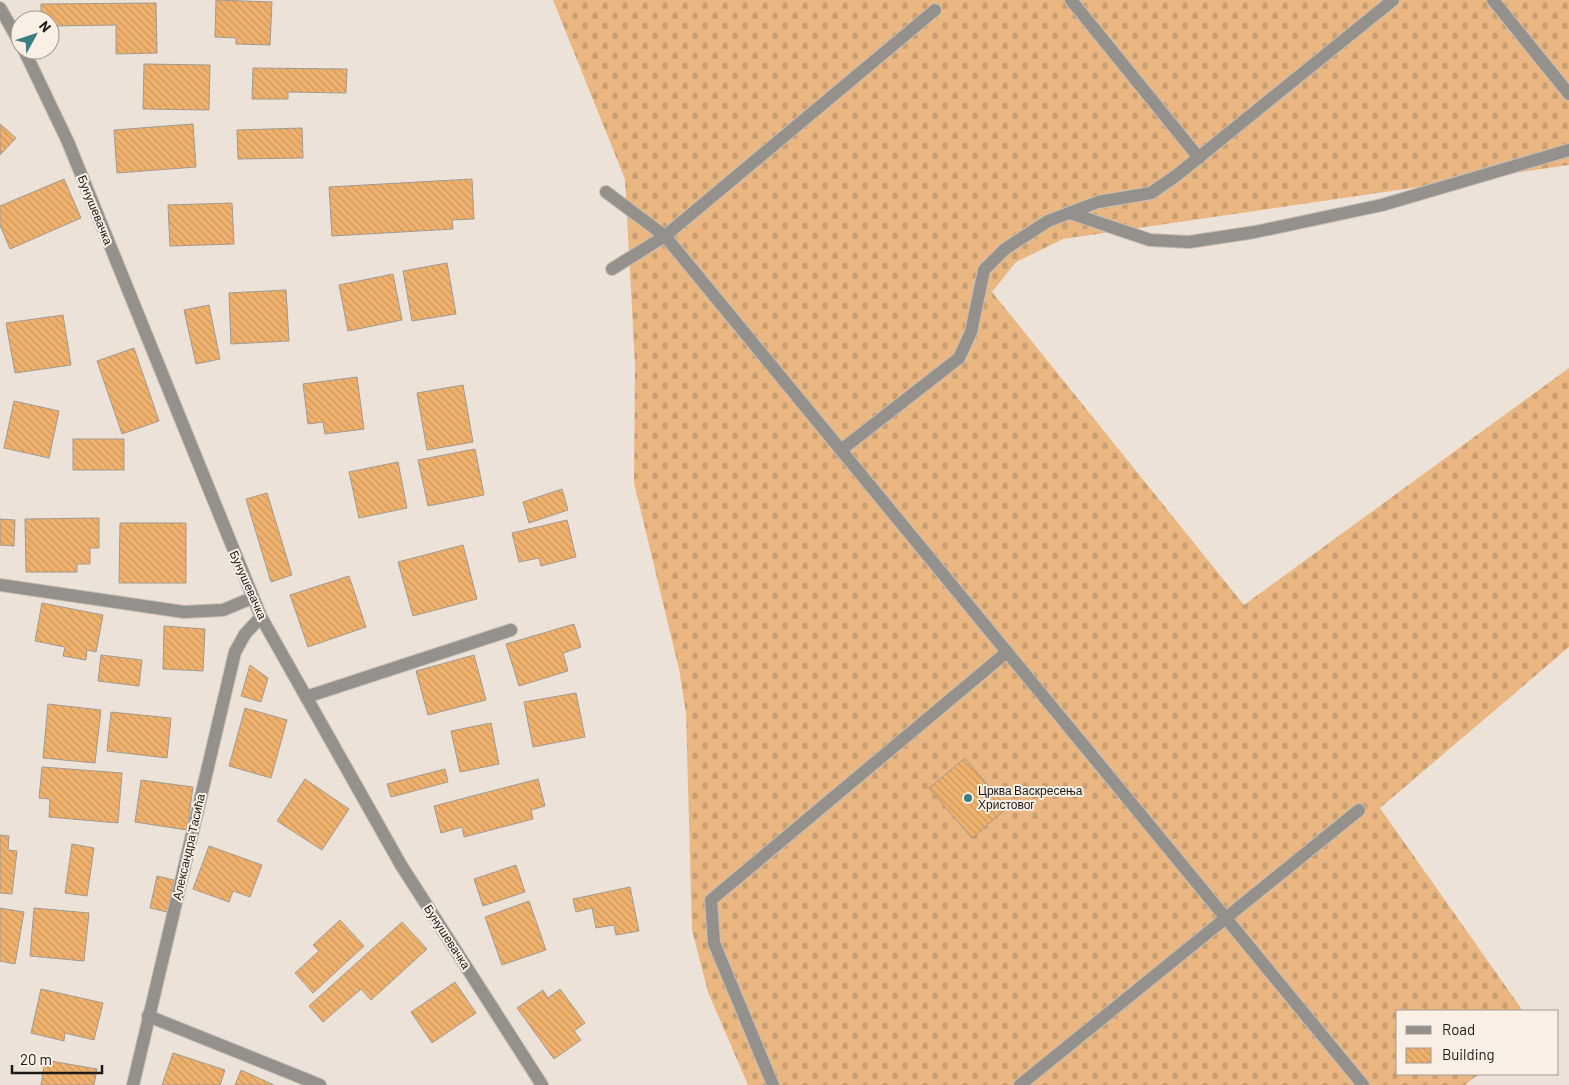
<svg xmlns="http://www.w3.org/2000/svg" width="1569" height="1085" viewBox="0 0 1569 1085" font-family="Barlow,sans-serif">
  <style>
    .cemetery { fill: url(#cemetery-stones) }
    .building { fill: url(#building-back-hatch); stroke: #a39a90 }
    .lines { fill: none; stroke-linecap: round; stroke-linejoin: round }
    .minor-casing { stroke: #c7beb5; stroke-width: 14 }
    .minor { stroke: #94908c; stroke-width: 12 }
    .poi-dot { fill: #388080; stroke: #f9efe5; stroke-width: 2 }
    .labels { text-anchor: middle; stroke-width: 4; stroke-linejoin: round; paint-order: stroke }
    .street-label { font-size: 12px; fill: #1c1916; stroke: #f9efe5 }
    .poi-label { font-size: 12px; fill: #1c1916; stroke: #f9efe5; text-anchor: start }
  </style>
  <defs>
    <pattern id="cemetery-stones" width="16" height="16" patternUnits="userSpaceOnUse" patternTransform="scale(1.25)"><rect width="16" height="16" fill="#eab782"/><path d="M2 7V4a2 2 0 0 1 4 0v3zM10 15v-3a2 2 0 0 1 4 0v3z" fill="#c89d70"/></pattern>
    <pattern id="building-back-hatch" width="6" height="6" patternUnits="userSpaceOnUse" patternTransform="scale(1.25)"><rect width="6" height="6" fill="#efb16d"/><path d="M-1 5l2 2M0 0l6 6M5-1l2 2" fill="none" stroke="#cc985e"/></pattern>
  </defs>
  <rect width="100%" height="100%" fill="#ece2d8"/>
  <polygon class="cemetery" points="553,0 1569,0 1569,165 1063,239 1016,262 992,292 1244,605 1569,368 1569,647 1380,808 1523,1011 1398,1011 1398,1074 1479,1074 1465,1085 748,1085 708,992 692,930 686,713 679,669 634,483 635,365 625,179"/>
  <g class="building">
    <polygon points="216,0 272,2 270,45 236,44 236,38 215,37"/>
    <polygon points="156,3 157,53 116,54 116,25 50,26 50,20 41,20 41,4"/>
    <polygon points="144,64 210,65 209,110 143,109"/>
    <polygon points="253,68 347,69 346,93 288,92 288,99 252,99"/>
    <polygon points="0,124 16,138 0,155"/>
    <polygon points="193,124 196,167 117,173 114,130"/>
    <polygon points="302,128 303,158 238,159 237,130"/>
    <polygon points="64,179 81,218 10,249 0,225 0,206"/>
    <polygon points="472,179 474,219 452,220 453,229 332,236 329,187"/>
    <polygon points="232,203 234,244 170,246 168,205"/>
    <polygon points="447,263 456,314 412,321 403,271"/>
    <polygon points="393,274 402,320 348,331 339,285"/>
    <polygon points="286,290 289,341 231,344 229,293"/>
    <polygon points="209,305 220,359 196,364 184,310"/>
    <polygon points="63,315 71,365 15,373 6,323"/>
    <polygon points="134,348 159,421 122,434 97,361"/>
    <polygon points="357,377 364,429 325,434 323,422 308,424 303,384"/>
    <polygon points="463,385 473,442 427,450 417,393"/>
    <polygon points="14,401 59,411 49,458 4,448"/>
    <rect x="73" y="439" width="51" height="31"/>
    <polygon points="475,449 484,495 428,506 418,460"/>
    <polygon points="398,462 407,508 359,518 349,472"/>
    <polygon points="562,489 568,510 529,523 523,502"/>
    <polygon points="267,493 292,575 271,582 246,499"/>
    <polygon points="99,518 99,548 90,548 90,564 77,564 77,572 26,572 25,519"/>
    <polygon points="0,519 15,520 14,546 0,545"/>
    <polygon points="567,520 576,557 541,566 539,558 519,562 512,533"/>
    <polygon points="120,523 186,523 186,583 119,583"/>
    <polygon points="463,545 477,599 413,616 398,562"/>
    <polygon points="349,576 366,627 308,647 290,595"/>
    <polygon points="42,603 103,615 96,652 87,650 86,660 63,656 65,647 35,641"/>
    <polygon points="574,624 581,647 563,653 568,671 519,686 506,644"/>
    <polygon points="164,626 205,629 203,671 163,669"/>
    <polygon points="101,655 142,660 139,686 98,681"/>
    <polygon points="474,655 486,700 428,715 416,671"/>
    <polygon points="250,665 268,678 261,702 241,696"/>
    <polygon points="576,693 585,737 533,747 524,702"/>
    <polygon points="48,704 101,710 95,763 43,758"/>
    <polygon points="245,708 287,720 271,778 229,766"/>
    <polygon points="111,712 171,718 167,758 107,751"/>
    <polygon points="491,723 499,764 460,772 451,731"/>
    <polygon points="965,758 1007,808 972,838 929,788"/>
    <polygon points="42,767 122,773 118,823 49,817 50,799 39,798"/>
    <polygon points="445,769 448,782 391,797 387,784"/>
    <polygon points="305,779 349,809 322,850 277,821"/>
    <polygon points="538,779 545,806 531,810 533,819 464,837 462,827 441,833 434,806"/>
    <polygon points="141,780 193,787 187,830 135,822"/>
    <polygon points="0,835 9,836 8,850 17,851 12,894 0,893"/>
    <polygon points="72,844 94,848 87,896 65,893"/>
    <polygon points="209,846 262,865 250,897 233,891 229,902 193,889"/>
    <polygon points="516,865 525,892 483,906 474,879"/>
    <polygon points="157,876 174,880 167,912 150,908"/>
    <polygon points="630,887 639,931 616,935 614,925 596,928 592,908 576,912 573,899"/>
    <polygon points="529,901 546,950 502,965 485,917"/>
    <polygon points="0,908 24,912 15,964 0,961"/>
    <polygon points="34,908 89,913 84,961 30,956"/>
    <polygon points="340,920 364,946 313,993 295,973 319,951 313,945"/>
    <polygon points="402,922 427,949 371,1000 361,989 323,1022 309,1006"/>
    <polygon points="455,982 476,1013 432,1043 411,1012"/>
    <polygon points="41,989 103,1003 94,1040 65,1033 64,1041 31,1033"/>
    <polygon points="560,989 585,1023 574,1031 581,1040 554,1059 517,1008 543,990 548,998"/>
    <polygon points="173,1053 225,1070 220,1085 162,1085"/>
    <polygon points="45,1060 97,1069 94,1085 41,1085"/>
    <polygon points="241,1070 274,1085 235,1085"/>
  </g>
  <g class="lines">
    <g class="minor-casing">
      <g id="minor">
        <polyline points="1071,0 1199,158"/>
        <polyline points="1493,0 1569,94"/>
        <polyline points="0,8 20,43"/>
        <polyline points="24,50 68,142 261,617 401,865 542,1085"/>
        <polyline points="606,192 665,236 1363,1085"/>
        <polyline points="1070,213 1150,240 1189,242 1255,232 1382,205 1569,150"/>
        <polyline points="612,269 665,236 935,10"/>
        <polyline points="841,450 959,358 971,332 984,270 1005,249 1048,221 1098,202 1151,193 1177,175 1393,0"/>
        <polyline points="0,585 184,612 223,610 252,598"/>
        <polyline points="306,697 511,630"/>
        <polyline points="148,1016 320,1085"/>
        <polyline points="133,1085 235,652 245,634 261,617"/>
        <polyline points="773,1085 714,943 711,900 1007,652"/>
        <polyline points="1020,1085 1359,810"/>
      </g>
    </g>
    <use href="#minor" class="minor"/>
  </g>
  <circle class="poi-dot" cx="968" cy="798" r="5"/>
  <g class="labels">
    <g class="street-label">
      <text transform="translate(95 210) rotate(68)" y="4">Бунушевачка</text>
      <text transform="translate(248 585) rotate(66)" y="4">Бунушевачка</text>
      <text transform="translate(189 847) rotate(-77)" y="4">Александра Тасића</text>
      <text transform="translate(447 937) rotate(57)" y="4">Бунушевачка</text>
    </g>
    <g class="poi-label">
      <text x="978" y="795">Црква Васкресења<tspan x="978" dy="14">Христовог</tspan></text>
    </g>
  </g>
  <rect x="1396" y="1010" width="162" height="65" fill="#f9efe5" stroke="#a19992"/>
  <rect x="1406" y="1026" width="25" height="8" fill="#94908c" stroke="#a19992"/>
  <text x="1442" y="1035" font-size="15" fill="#1c1916">Road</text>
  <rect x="1406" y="1048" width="25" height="15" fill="url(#building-back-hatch)" stroke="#a19992"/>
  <text x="1442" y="1060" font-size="15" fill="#1c1916">Building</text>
  <g transform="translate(35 35) rotate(50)"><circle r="24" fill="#f9efe5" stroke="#a19992"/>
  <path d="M0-4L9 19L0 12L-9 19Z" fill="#388080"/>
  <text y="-8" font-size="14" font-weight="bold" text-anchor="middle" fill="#1c1916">N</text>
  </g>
  <path d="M12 1065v8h90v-8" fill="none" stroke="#1c1916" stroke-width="2.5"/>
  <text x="20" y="1065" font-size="15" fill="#1c1916" stroke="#f9efe5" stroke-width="4" paint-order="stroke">20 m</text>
</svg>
